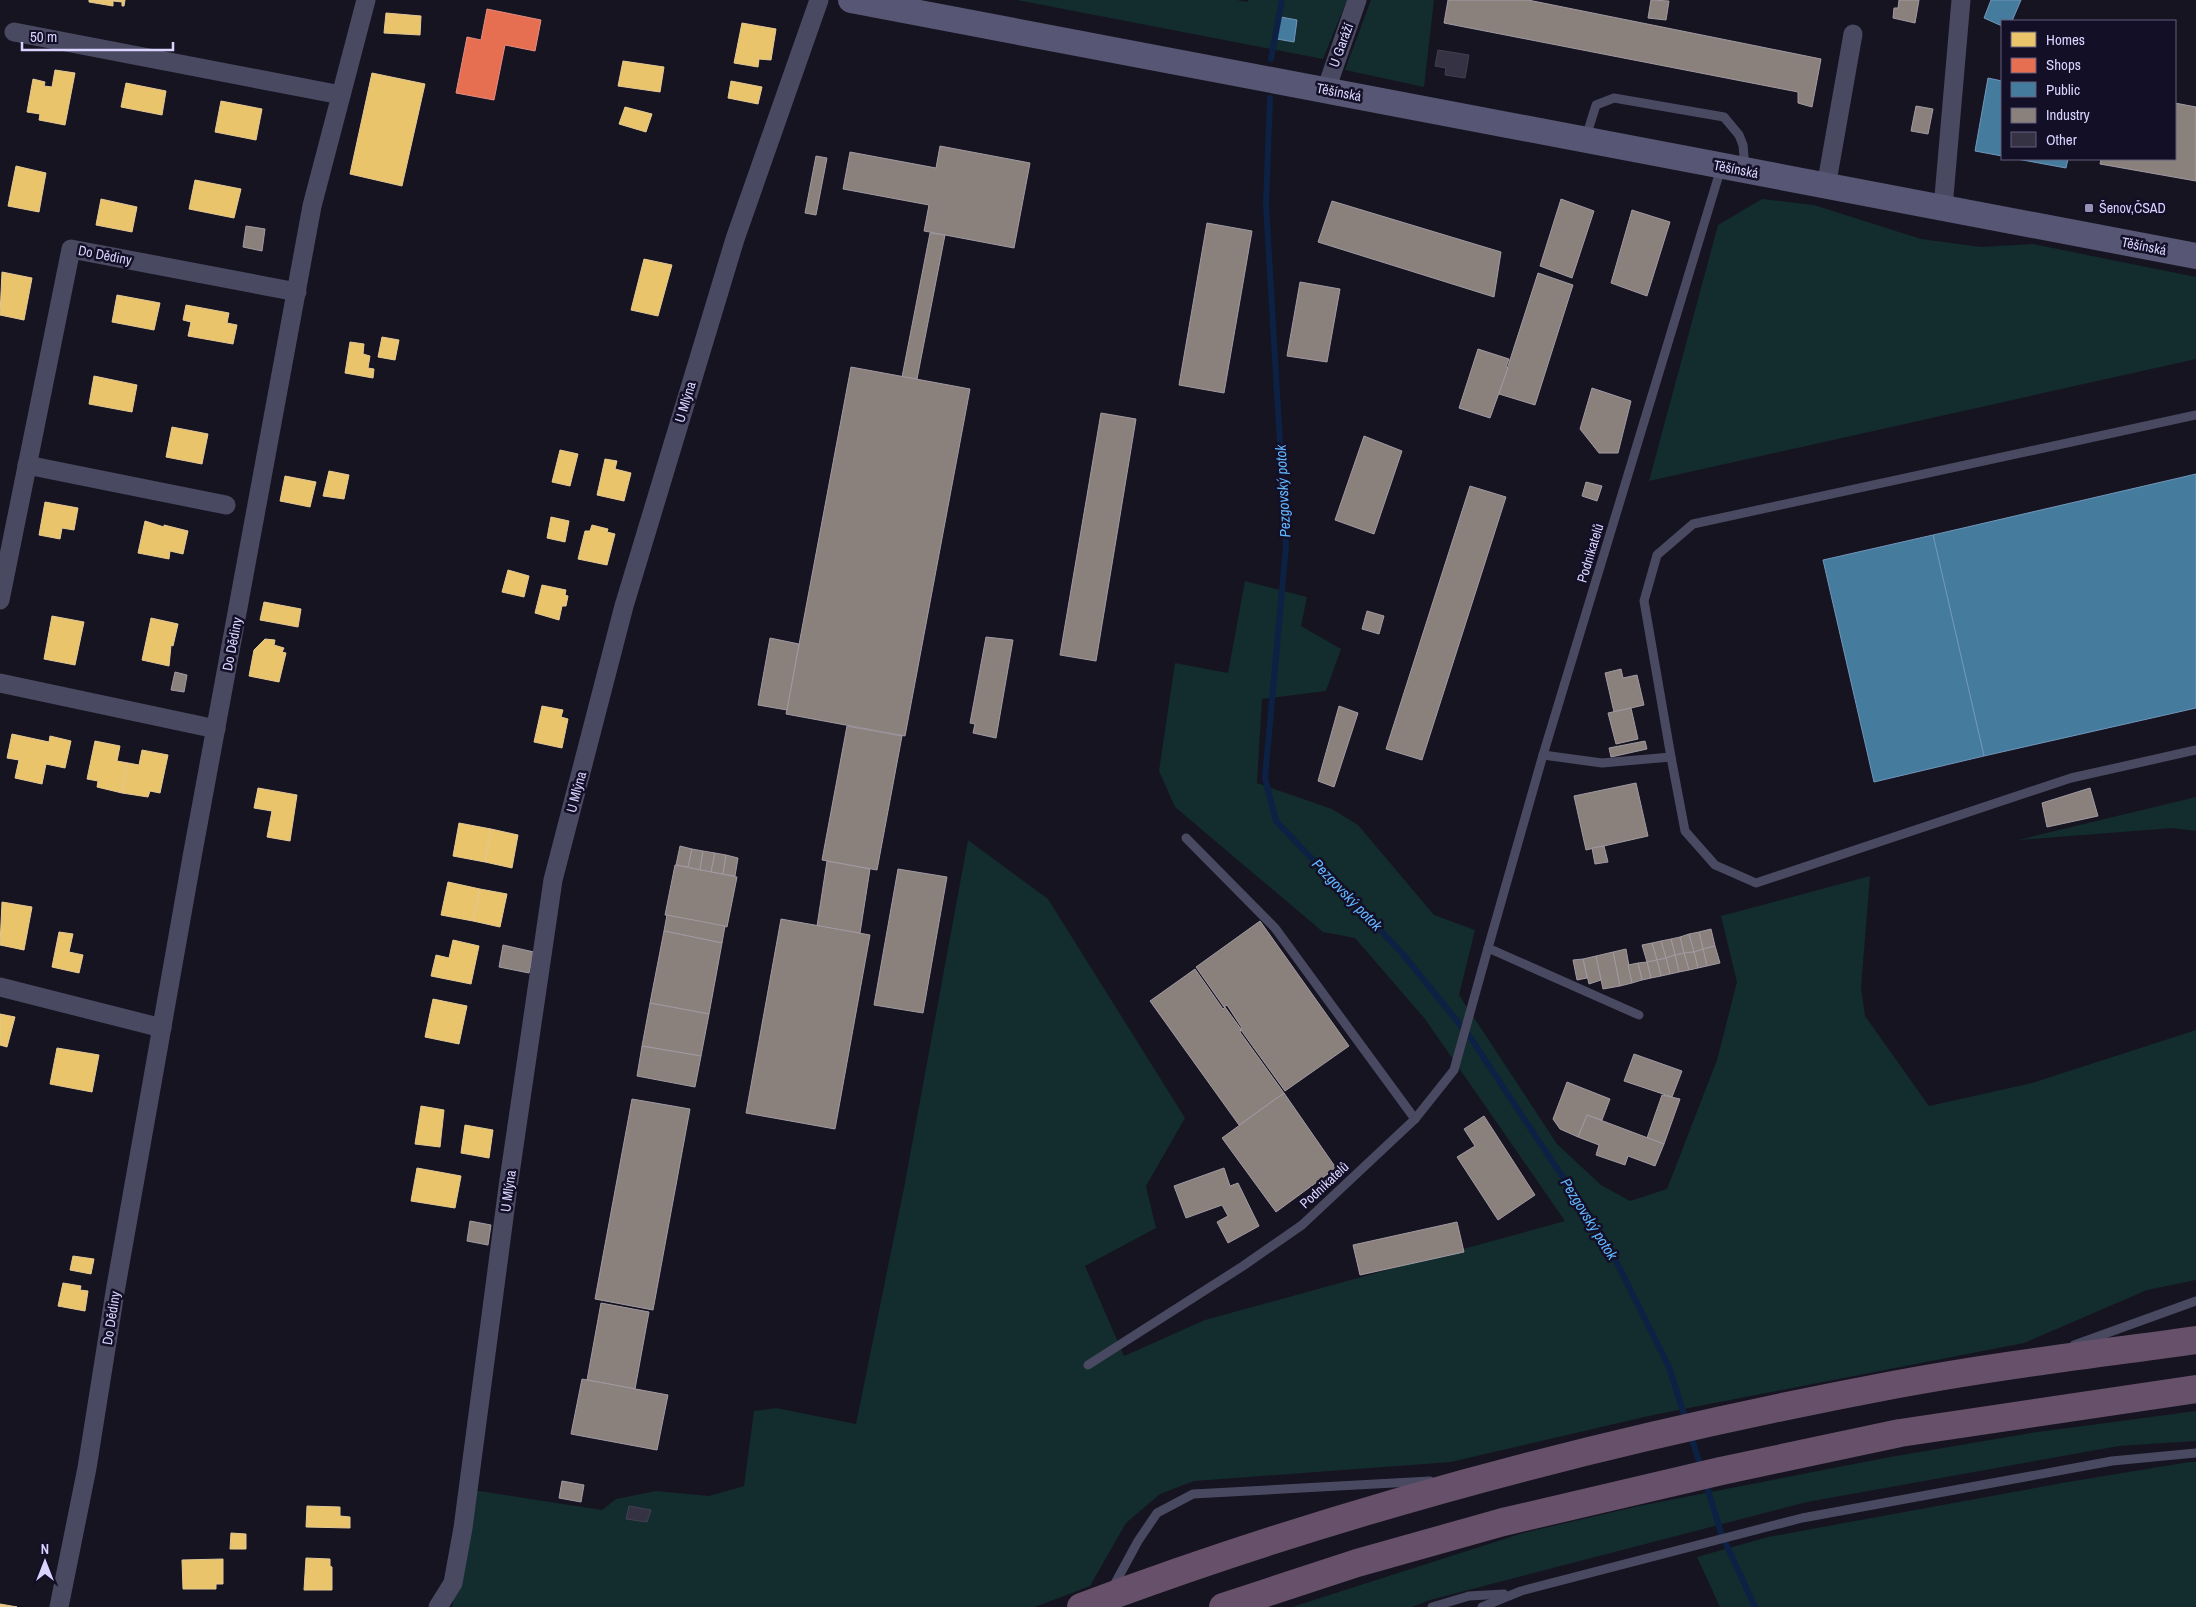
<svg xmlns="http://www.w3.org/2000/svg" width="2196" height="1607" viewBox="0 0 2196 1607" font-family="'Archivo Narrow',sans-serif">
  <style>
    .green { fill: #132c2d }
    .homes { fill: #e9c46a; stroke: #e4c997 }
    .shops { fill: #e76f51; stroke: #e38d85 }
    .public { fill: #457b9d; stroke: #7196ba }
    .industry { fill: #8a817c; stroke: #a29aa3 }
    .lines { fill: none; stroke-linecap: round; stroke-linejoin: round }
    .stream { stroke: #0d2144; stroke-width: 6 }
    .building { fill: #343243; stroke: #433f54 }
    .lane { stroke: #4a4962; stroke-width: 9 }
    .street { stroke: #4a4962; stroke-width: 19 }
    .secondary { stroke: #575674; stroke-width: 26 }
    .highway { stroke: #67516a; stroke-width: 28 }
    .poi-dot { fill: #9591b1; stroke: #130f26; stroke-width: 2 }
    .labels { text-anchor: middle; stroke-width: 5; stroke-linejoin: round; paint-order: stroke }
    .street-label { font-size: 14px; fill: #d9d4ff; stroke: #130f26 }
    .poi-label { font-size: 14px; fill: #d9d4ff; stroke: #130f26; text-anchor: start }
    .water-label { font-size: 15px; font-style: italic; fill: #62b6ff; stroke: #130f26 }
  </style>
  <rect width="100%" height="100%" fill="#161421"/>
  <g class="green">
    <polygon points="1017,0 1237,0 1247,2 1249,0 1347,0 1323,59"/>
    <polygon points="1371,0 1434,0 1424,87 1345,70"/>
    <polygon points="1762,199 1814,205 1921,239 1981,247 2033,244 2196,277 2196,359 1649,481 1718,225"/>
    <polygon points="1245,581 1307,597 1301,626 1341,649 1326,691 1262,699 1257,783 1332,809 1358,825 1434,915 1475,930 1459,995 1557,1144 1601,1185 1630,1201 1667,1189 1717,1060 1737,982 1721,916 1870,876 1861,988 1865,1016 1929,1106 2032,1083 2196,1030 2196,1280 2147,1290 2024,1343 1653,1415 1451,1462 1194,1481 1160,1494 1126,1523 1090,1586 1035,1607 452,1607 473,1490 602,1510 616,1499 656,1491 709,1496 744,1486 754,1411 776,1408 856,1424 904,1188 968,840 1048,899 1185,1118 1146,1186 1156,1228 1085,1266 1124,1356 1205,1320 1565,1221 1425,1019 1355,938 1323,932 1175,807 1159,771 1175,663 1228,673"/>
    <polygon points="2196,797 2196,831 2173,828 2018,840"/>
    <polygon points="2196,1411 2196,1441 2119,1446 1807,1502 1430,1600 1412,1607 1292,1607 1523,1533 1639,1506 1890,1457 2031,1433"/>
    <polygon points="2189,1462 2196,1462 2196,1607 1720,1607 1697,1557 1768,1537 2062,1483"/>
  </g>
  <g class="homes">
    <polygon points="89,0 125,0 124,6 122,6 122,2 113,1 113,6 89,2"/>
    <polygon points="386,13 421,16 420,35 384,33"/>
    <polygon points="742,23 776,29 771,60 759,59 758,67 734,63"/>
    <polygon points="623,61 664,67 660,92 618,86"/>
    <polygon points="55,70 75,73 65,125 39,120 40,114 27,112 33,79 45,82 44,86 52,87"/>
    <polygon points="372,73 425,84 402,186 350,174"/>
    <polygon points="731,81 762,87 758,104 728,98"/>
    <polygon points="126,83 166,91 162,115 121,107"/>
    <polygon points="221,101 262,109 256,140 215,132"/>
    <polygon points="625,107 652,114 646,132 619,124"/>
    <polygon points="16,166 46,173 39,212 8,206"/>
    <polygon points="195,180 241,189 234,218 189,209"/>
    <polygon points="101,199 137,207 132,232 96,225"/>
    <polygon points="644,259 672,265 658,316 631,310"/>
    <polygon points="2,272 32,278 24,320 0,315"/>
    <polygon points="117,295 160,303 154,330 112,322"/>
    <polygon points="186,305 229,313 227,323 237,325 233,344 188,336 191,322 183,320"/>
    <polygon points="382,337 399,340 395,360 378,357"/>
    <polygon points="350,342 364,344 363,354 370,356 368,368 374,369 373,378 345,373"/>
    <polygon points="94,376 137,385 132,412 89,404"/>
    <polygon points="172,427 208,434 202,464 166,457"/>
    <polygon points="560,450 578,454 570,486 552,482"/>
    <polygon points="605,459 617,461 615,469 631,473 624,501 597,495"/>
    <polygon points="329,471 349,475 344,499 323,496"/>
    <polygon points="285,476 316,482 310,507 280,501"/>
    <polygon points="45,502 78,508 74,530 62,528 60,539 39,535"/>
    <polygon points="551,517 569,521 565,542 547,538"/>
    <polygon points="145,521 164,527 164,525 188,531 183,554 170,551 169,559 138,553"/>
    <polygon points="592,525 608,529 607,532 615,534 607,565 578,559 585,531 590,531"/>
    <polygon points="508,570 529,576 524,597 502,592"/>
    <polygon points="542,585 566,590 565,595 568,596 566,606 562,606 559,620 535,613"/>
    <polygon points="264,602 301,609 298,627 260,620"/>
    <polygon points="52,616 84,622 75,665 44,659"/>
    <polygon points="151,618 178,624 173,646 171,645 169,666 142,660"/>
    <polygon points="265,639 275,640 274,645 284,648 282,652 286,653 279,682 249,676 254,650"/>
    <polygon points="542,706 563,710 561,717 568,719 562,748 534,742"/>
    <polygon points="12,734 49,742 50,736 71,741 65,768 46,764 42,784 15,778 19,760 7,758"/>
    <polygon points="95,741 120,746 117,761 128,763 122,793 97,787 98,781 87,779"/>
    <polygon points="142,750 168,755 160,793 150,791 148,797 122,793 128,763 139,765"/>
    <polygon points="258,788 297,795 290,841 267,837 272,811 254,808"/>
    <polygon points="459,823 491,829 485,862 453,856"/>
    <polygon points="491,829 518,835 512,868 485,862"/>
    <polygon points="448,882 480,889 473,921 441,915"/>
    <polygon points="480,889 507,894 500,927 473,921"/>
    <polygon points="2,902 32,907 24,950 0,945"/>
    <polygon points="59,932 73,934 69,952 83,955 79,973 52,967"/>
    <polygon points="453,940 479,946 471,984 431,976 436,955 449,958"/>
    <polygon points="433,999 467,1006 459,1044 425,1037"/>
    <polygon points="0,1014 15,1017 7,1047 0,1045"/>
    <polygon points="57,1048 99,1055 92,1092 50,1084"/>
    <polygon points="421,1106 444,1110 440,1147 415,1144"/>
    <polygon points="465,1125 493,1130 489,1158 461,1153"/>
    <polygon points="417,1168 461,1176 455,1208 411,1201"/>
    <polygon points="73,1256 94,1259 91,1274 70,1270"/>
    <polygon points="63,1283 81,1286 80,1290 88,1291 85,1311 58,1306"/>
    <polygon points="307,1506 340,1507 340,1516 350,1517 350,1528 306,1527"/>
    <polygon points="231,1533 246,1534 246,1549 230,1549"/>
    <polygon points="306,1558 330,1559 330,1566 332,1567 332,1590 304,1590"/>
    <polygon points="223,1559 223,1584 216,1584 216,1589 183,1589 182,1560"/>
    <polygon points="0,1604 17,1607 0,1607"/>
  </g>
  <polygon class="shops" points="487,9 541,20 535,51 505,45 494,100 456,93 467,37 481,40"/>
  <g class="public">
    <polygon points="1991,0 2021,0 2012,21 2002,21 2002,26 1984,18"/>
    <polygon points="1281,17 1297,20 1294,42 1277,39"/>
    <polygon points="1988,78 2002,81 2002,156 1975,151"/>
    <polygon points="2017,159 2068,159 2066,168"/>
    <polygon points="2196,474 2196,708 1984,756 1933,535"/>
    <polygon points="1933,535 1984,756 1874,782 1823,560"/>
  </g>
  <g class="industry">
    <polygon points="1448,0 1528,0 1821,59 1812,107 1798,103 1798,92 1444,23"/>
    <polygon points="1651,0 1669,1 1666,20 1648,18"/>
    <polygon points="1899,0 1919,0 1915,23 1893,18 1894,8 1898,8"/>
    <polygon points="2175,103 2196,107 2196,181 2100,164 2101,159 2175,159"/>
    <polygon points="1916,106 1933,109 1928,134 1911,131"/>
    <polygon points="940,146 1030,163 1014,248 924,231 929,205 843,189 850,152 936,168"/>
    <polygon points="816,156 827,158 816,215 805,213"/>
    <polygon points="1561,199 1594,211 1572,278 1540,266"/>
    <polygon points="1332,201 1501,252 1494,297 1318,242"/>
    <polygon points="1632,210 1670,222 1647,296 1611,283"/>
    <polygon points="1207,223 1252,231 1224,393 1179,385"/>
    <polygon points="246,226 265,229 262,251 243,247"/>
    <polygon points="930,233 945,235 917,379 902,377"/>
    <polygon points="1538,273 1573,285 1535,405 1499,394"/>
    <polygon points="1300,282 1340,289 1327,362 1287,356"/>
    <polygon points="1478,349 1509,359 1506,367 1508,368 1490,418 1459,408"/>
    <polygon points="851,367 970,389 905,736 786,714"/>
    <polygon points="1592,388 1631,401 1618,453 1599,453 1580,429"/>
    <polygon points="1101,413 1136,419 1096,661 1060,655"/>
    <polygon points="1364,436 1402,451 1374,534 1335,520"/>
    <polygon points="1586,482 1602,486 1597,501 1582,496"/>
    <polygon points="1470,486 1506,497 1422,760 1386,749"/>
    <polygon points="1367,611 1384,616 1379,634 1362,629"/>
    <polygon points="986,637 1013,640 996,738 973,733 975,724 970,723"/>
    <polygon points="770,638 799,644 787,710 758,705"/>
    <polygon points="1621,669 1623,678 1637,675 1644,705 1614,712 1605,673"/>
    <polygon points="175,672 187,675 184,692 171,690"/>
    <polygon points="1339,706 1358,713 1334,787 1318,781"/>
    <polygon points="1631,708 1638,739 1616,744 1608,713"/>
    <polygon points="847,726 902,736 877,870 822,860"/>
    <polygon points="1645,741 1647,749 1611,757 1609,748"/>
    <polygon points="1636,783 1648,836 1586,850 1574,796"/>
    <polygon points="2090,788 2098,816 2047,827 2042,803"/>
    <polygon points="680,846 692,849 688,867 676,865"/>
    <polygon points="1604,846 1608,862 1595,864 1592,848"/>
    <polygon points="692,849 703,851 700,870 688,867"/>
    <polygon points="703,851 715,853 711,872 700,870"/>
    <polygon points="715,853 726,855 723,874 711,872"/>
    <polygon points="726,855 738,858 735,876 723,874"/>
    <polygon points="827,861 870,869 860,933 817,926"/>
    <polygon points="675,865 737,877 727,927 665,915"/>
    <polygon points="898,869 947,877 923,1013 874,1005"/>
    <polygon points="667,915 725,926 722,943 664,931"/>
    <polygon points="781,919 870,935 835,1129 746,1113"/>
    <polygon points="1260,921 1349,1046 1285,1091 1241,1030 1242,1028 1227,1005 1224,1007 1196,967"/>
    <polygon points="1711,929 1715,946 1703,949 1699,932"/>
    <polygon points="664,931 722,943 709,1014 650,1003"/>
    <polygon points="1699,932 1703,949 1694,952 1689,934"/>
    <polygon points="1689,934 1694,952 1684,953 1680,937"/>
    <polygon points="1680,937 1684,953 1675,955 1671,939"/>
    <polygon points="1671,939 1675,955 1666,958 1661,941"/>
    <polygon points="1661,941 1666,958 1657,960 1652,943"/>
    <polygon points="1652,943 1657,960 1647,962 1642,945"/>
    <polygon points="503,945 534,952 529,973 499,967"/>
    <polygon points="1715,946 1720,963 1707,966 1703,949"/>
    <polygon points="1626,949 1632,983 1620,986 1613,952"/>
    <polygon points="1703,949 1707,966 1698,968 1694,952"/>
    <polygon points="1613,952 1620,986 1603,989 1596,956"/>
    <polygon points="1694,952 1698,968 1689,970 1684,953"/>
    <polygon points="1684,953 1689,970 1679,972 1675,955"/>
    <polygon points="1675,955 1679,972 1670,974 1666,958"/>
    <polygon points="1596,956 1601,980 1589,984 1583,959"/>
    <polygon points="1666,958 1670,974 1661,976 1657,960"/>
    <polygon points="1583,959 1587,978 1577,980 1573,960"/>
    <polygon points="1657,960 1661,976 1651,978 1647,962"/>
    <polygon points="1647,962 1651,978 1642,980 1638,963"/>
    <polygon points="1638,963 1642,980 1632,983 1628,965"/>
    <polygon points="1195,969 1223,1009 1225,1007 1241,1029 1240,1032 1284,1093 1239,1125 1150,1001"/>
    <polygon points="650,1003 709,1014 701,1056 642,1046"/>
    <polygon points="642,1046 701,1056 695,1087 637,1076"/>
    <polygon points="1634,1054 1682,1071 1672,1097 1624,1081"/>
    <polygon points="1567,1082 1610,1099 1602,1120 1587,1115 1578,1137 1560,1129 1553,1119"/>
    <polygon points="1284,1093 1336,1168 1276,1212 1222,1138"/>
    <polygon points="1662,1095 1680,1099 1664,1144 1647,1138"/>
    <polygon points="632,1099 690,1109 653,1310 595,1299"/>
    <polygon points="1587,1115 1664,1144 1655,1166 1628,1156 1625,1165 1596,1155 1599,1145 1578,1137"/>
    <polygon points="1484,1116 1535,1195 1498,1220 1457,1157 1475,1146 1464,1129"/>
    <polygon points="1224,1168 1230,1186 1238,1183 1259,1226 1228,1243 1217,1222 1228,1216 1222,1205 1186,1218 1174,1186"/>
    <polygon points="470,1221 491,1225 488,1245 467,1241"/>
    <polygon points="1457,1222 1464,1252 1360,1275 1353,1245"/>
    <polygon points="601,1303 649,1312 635,1389 587,1380"/>
    <polygon points="582,1379 668,1395 657,1450 571,1434"/>
    <polygon points="562,1481 584,1485 581,1502 559,1498"/>
  </g>
  <g class="lines">
    <g class="stream">
      <polyline points="1271,59 1282,0"/>
      <polyline points="1270,98 1266,205 1286,546 1265,778 1276,821 1402,953 1470,1037 1609,1247 1669,1367 1686,1421"/>
      <polyline points="1690,1433 1701,1468"/>
      <polyline points="1705,1480 1721,1533 1755,1607"/>
    </g>
  </g>
  <g class="building">
    <polygon points="1438,50 1469,55 1465,78 1445,75 1446,68 1435,66"/>
    <polygon points="629,1506 651,1510 647,1522 626,1519"/>
  </g>
  <g class="lines">
    <g class="lane">
      <polyline points="1586,137 1596,105 1614,98 1724,117 1739,135 1743,145 1745,168"/>
      <polyline points="1543,755 1602,763 1671,757 1644,601 1657,555 1693,524 2196,415"/>
      <polyline points="1671,757 1685,831 1715,865 1756,883 2071,778 2196,750"/>
      <polyline points="1186,838 1275,928 1415,1119"/>
      <polyline points="1639,1015 1488,948 1543,755 1721,168"/>
      <polyline points="2074,1345 2196,1301"/>
      <polyline points="1088,1365 1243,1266 1302,1225 1415,1119 1454,1070 1488,948"/>
      <polyline points="1112,1589 1138,1541 1157,1513 1193,1494 1430,1481"/>
      <polyline points="1432,1607 1469,1596 1504,1594"/>
      <polyline points="1482,1607 1521,1591 1802,1518 2112,1461 2196,1453"/>
    </g>
    <g class="street">
      <polyline points="14,32 341,95"/>
      <polyline points="1326,90 1357,0"/>
      <polyline points="1826,187 1853,34"/>
      <polyline points="1943,208 1961,0"/>
      <polyline points="27,465 226,505"/>
      <polyline points="0,600 71,249 297,292"/>
      <polyline points="0,683 216,729"/>
      <polyline points="0,987 162,1028"/>
      <polyline points="59,1607 87,1468 115,1292 192,857 312,206 366,0"/>
      <polyline points="438,1607 453,1583 463,1528 508,1187 553,880 624,606 735,239 819,0"/>
    </g>
    <polyline class="secondary" points="851,0 2196,256"/>
    <g class="highway">
      <path d="M1081 1607C1344 1508 1618 1437 1893 1385 1993 1366 2095 1354 2196 1340"/>
      <polyline points="1223,1607 1357,1563 1503,1522 1721,1471 1900,1433 2196,1389"/>
    </g>
  </g>
  <rect class="poi-dot" x="2084" y="203" width="10" height="10" rx="2.5"/>
  <g class="labels">
    <g class="street-label">
      <text transform="translate(1341 45) rotate(-70)" y="5">U Garáží</text>
      <text transform="translate(1339 92) rotate(11)" y="5">Těšínská</text>
      <text transform="translate(1736 169) rotate(11)" y="5">Těšínská</text>
      <text transform="translate(2144 246) rotate(11)" y="5">Těšínská</text>
      <text transform="translate(105 255) rotate(11)" y="5">Do Dědiny</text>
      <text transform="translate(685 402) rotate(-73)" y="5">U Mlýna</text>
      <text transform="translate(1590 553) rotate(-73)" y="5">Podnikatelů</text>
      <text transform="translate(232 644) rotate(-79)" y="5">Do Dědiny</text>
      <text transform="translate(576 792) rotate(-75)" y="5">U Mlýna</text>
      <text transform="translate(1324 1185) rotate(-43)" y="5">Podnikatelů</text>
      <text transform="translate(508 1191) rotate(-82)" y="5">U Mlýna</text>
      <text transform="translate(111 1318) rotate(-81)" y="5">Do Dědiny</text>
    </g>
    <g class="poi-label">
      <text x="2099" y="213">Šenov,ČSAD</text>
    </g>
    <g class="water-label">
      <text transform="translate(1283 491) rotate(-93)" y="5">Pezgovský potok</text>
      <text transform="translate(1347 895) rotate(46)" y="5">Pezgovský potok</text>
      <text transform="translate(1589 1219) rotate(58)" y="5">Pezgovský potok</text>
    </g>
  </g>
  <rect x="2001" y="20" width="175" height="140" fill="#130f26" stroke="#625e7d"/>
  <rect x="2011" y="32" width="25" height="15" fill="#e9c46a" stroke="#625e7d"/>
  <text x="2046" y="45" font-size="15" fill="#d9d4ff">Homes</text>
  <rect x="2011" y="58" width="25" height="15" fill="#e76f51" stroke="#625e7d"/>
  <text x="2046" y="70" font-size="15" fill="#d9d4ff">Shops</text>
  <rect x="2011" y="82" width="25" height="15" fill="#457b9d" stroke="#625e7d"/>
  <text x="2046" y="95" font-size="15" fill="#d9d4ff">Public</text>
  <rect x="2011" y="108" width="25" height="15" fill="#8a817c" stroke="#625e7d"/>
  <text x="2046" y="120" font-size="15" fill="#d9d4ff">Industry</text>
  <rect x="2011" y="132" width="25" height="15" fill="#343243" stroke="#625e7d"/>
  <text x="2046" y="145" font-size="15" fill="#d9d4ff">Other</text>
  <g transform="translate(45 1562)" stroke="#130f26" stroke-width="4" paint-order="stroke">
  <path d="M0-4L9 19L0 12L-9 19Z" fill="#d9d4ff"/>
  <text y="-8" font-size="14" font-weight="bold" text-anchor="middle" fill="#d9d4ff">N</text>
  </g>
  <path d="M22 42v8h151v-8" fill="none" stroke="#d9d4ff" stroke-width="2.5"/>
  <text x="30" y="42" font-size="15" fill="#d9d4ff" stroke="#130f26" stroke-width="4" paint-order="stroke">50 m</text>
</svg>
